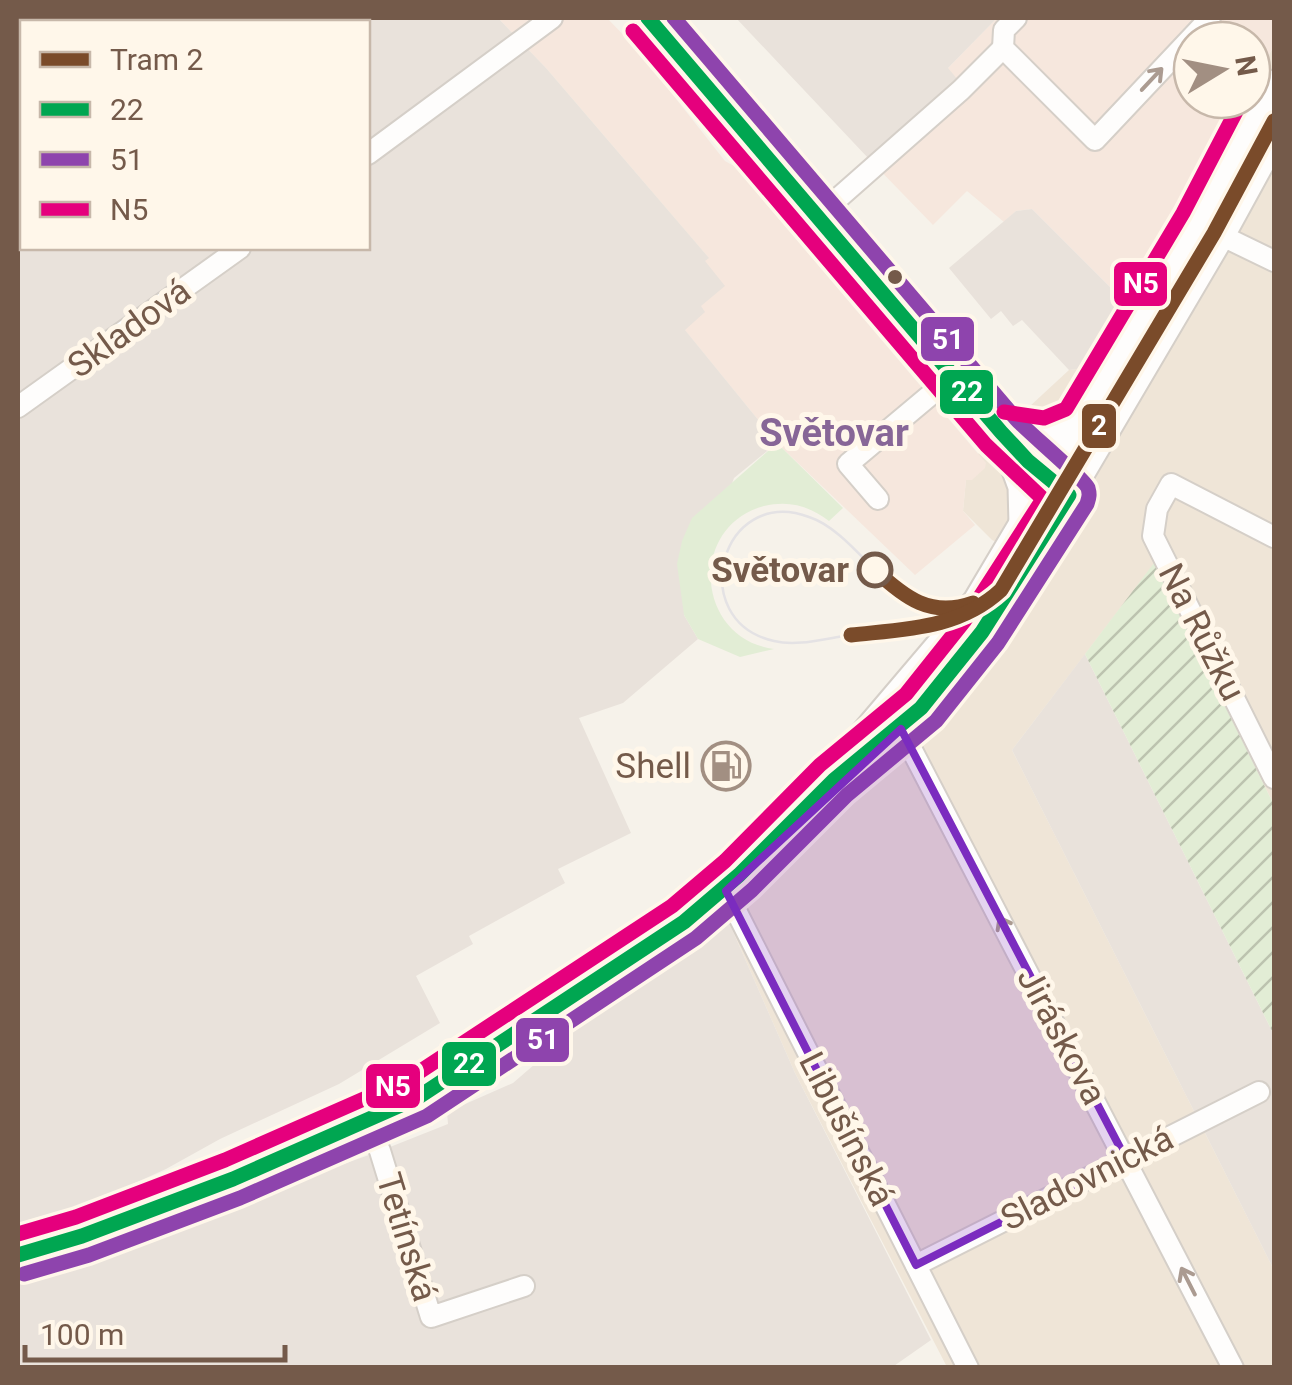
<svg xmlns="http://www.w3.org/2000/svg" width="1292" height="1385" viewBox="0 0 1292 1385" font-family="Roboto,sans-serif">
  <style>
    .residential { fill: #efe5d7 }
    .commercial { fill: #f6e7dd }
    .industrial { fill: #e9e2db; fill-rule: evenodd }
    .park { fill: #e2edd5 }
    .garden { fill: url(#garden-furrows) }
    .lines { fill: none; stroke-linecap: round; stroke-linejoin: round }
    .minor-casing { stroke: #d5cfc8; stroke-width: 24 }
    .tertiary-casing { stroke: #d5cfc8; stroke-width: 29 }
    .secondary-casing { stroke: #d5cec6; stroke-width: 31 }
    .minor { stroke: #fefdfc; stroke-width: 20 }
    .tertiary { stroke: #fefdfc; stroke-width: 25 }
    .secondary { stroke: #fefdfc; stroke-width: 28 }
    .tram { stroke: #e4e2e4; stroke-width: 2.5 }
    .bus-1-casing { stroke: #fff7ea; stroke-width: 22 }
    .bus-2-casing { stroke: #fff7ea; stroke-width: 22 }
    .bus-3-casing { stroke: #fff7ea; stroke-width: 22 }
    .bus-1 { stroke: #00a651; stroke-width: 15 }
    .bus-2 { stroke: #8e44ad; stroke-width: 15 }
    .bus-3 { stroke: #e5007d; stroke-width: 15 }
    .tram-1-casing { stroke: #fff7ea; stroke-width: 22 }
    .tram-1 { stroke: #7a4b2a; stroke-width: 15 }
    .oneway { stroke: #ab9b91 }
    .marked { fill: #7b2cbf; fill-opacity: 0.2; stroke: #7b2cbf; stroke-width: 8; stroke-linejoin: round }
    .bus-dot { fill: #745a4a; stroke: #fff7ea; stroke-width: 4 }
    .stop-dot { fill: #fff7ea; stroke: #745a4a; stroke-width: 5 }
    .labels { text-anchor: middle; stroke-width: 10; stroke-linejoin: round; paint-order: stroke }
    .street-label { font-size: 35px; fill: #745a4a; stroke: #fff7ea }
    .stop-label { font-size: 35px; font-weight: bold; fill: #745a4a; stroke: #fff7ea; text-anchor: end }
    .poi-label { font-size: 35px; fill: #745a4a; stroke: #fff7ea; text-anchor: end }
    .neighbourhood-label { font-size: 38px; font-weight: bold; fill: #876697; stroke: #fff7ea }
    .line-badge { stroke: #fff7ea; stroke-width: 4 }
    .badge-label { font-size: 28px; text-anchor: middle; font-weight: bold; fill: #fff }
  </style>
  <defs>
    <pattern id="garden-furrows" width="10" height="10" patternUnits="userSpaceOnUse" patternTransform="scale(2.5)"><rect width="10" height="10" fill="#e2edd5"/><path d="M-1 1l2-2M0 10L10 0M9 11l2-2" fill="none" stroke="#bcc3af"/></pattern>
  </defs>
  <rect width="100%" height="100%" fill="#f6f2ea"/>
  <polygon class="residential" points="1274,46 1274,805 1154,564 1012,750 1274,1270 1274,1367 947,1367 795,1073 724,911 700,888 736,861 941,637 1007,547 992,540 963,511 966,479 978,454 1069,370 1085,368 1243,100 1252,100 1252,84"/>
  <g class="commercial">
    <polygon points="498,18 607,18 636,48 725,161 734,166 986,463 985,468 972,480 966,480 963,511 975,525 915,575 777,443 684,329 700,306 704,261 708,257 546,68"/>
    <polygon points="997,18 1274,18 1274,46 1252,84 1252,40 1192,40 1192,100 1243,100 1124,301 1032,209 1016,211 1004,222 967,191 933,225 869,159 948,68"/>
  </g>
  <g class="industrial">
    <path d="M18 18H498L546 68 709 258 705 261 725 286 701 306 705 312 685 330 777 443 734 478 684 615 698 639 623 703 579 718 631 833 558 869 565 883 469 936 473 944 416 976 440 1023 339 1084 220 1139 166 1169 95 1201 18 1223ZM22 22H368V248H22Z"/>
    <polygon points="736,18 997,18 948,68 958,80 869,159"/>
    <polygon points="1032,209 1124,301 1084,368 1069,370 1022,320 1013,326 1001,311 991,319 949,268 1016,211"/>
    <polygon points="1085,654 1274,1035 1274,1270 1012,750"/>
    <polygon points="724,911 795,1073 931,1340 891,1368 18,1368 18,1281 380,1151 448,1124 447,1112 513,1083 535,1064 530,1036"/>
  </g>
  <path class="park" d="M777 443 843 508 829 521C809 506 789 500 764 506 687 527 696 639 774 649L740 657 698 639 684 615 677 564 682 541 692 518Z"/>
  <polygon class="garden" points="1154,563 1274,805 1274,1035 1085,654"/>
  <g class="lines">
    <g class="minor-casing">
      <g id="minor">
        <polyline points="1016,18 1004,30 1003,48 1095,140 1210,18"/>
        <polyline points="368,154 552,18"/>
        <polyline points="818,216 961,90 1003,48"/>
        <polyline points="1210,230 1274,261"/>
        <polyline points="18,407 240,248"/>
        <polyline points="878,499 848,464 953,376"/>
        <polyline points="1274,537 1171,484 1157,509 1153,536 1274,778"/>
        <polyline points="888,726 901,729 1233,1368"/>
        <polyline points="726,891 968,1368"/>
        <polyline points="367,1122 380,1151 431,1317 524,1286"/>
        <polyline points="916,1265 1259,1092"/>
      </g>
    </g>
    <g class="tertiary-casing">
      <g id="tertiary">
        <polyline points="1022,524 1021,487 1001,432 1047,439 1080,425"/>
        <polyline points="838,770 858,740 976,601 1200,223 1274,83"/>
        <polyline points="18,1255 82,1236 233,1179 417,1098 726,891 827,786 901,729 988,625 1069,495 1221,237 1274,140"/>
      </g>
    </g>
    <g class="secondary-casing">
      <polyline id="secondary" points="648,18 1001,432 1028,461 1069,495"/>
    </g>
    <use href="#minor" class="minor"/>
    <use href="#tertiary" class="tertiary"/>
    <use href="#secondary" class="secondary"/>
    <path class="tram" d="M851 635C826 638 798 647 774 641 684 621 721 484 809 517 834 525 857 552 875 570"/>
    <g class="bus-1-casing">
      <polyline id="bus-1" points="18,1255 82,1236 233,1179 417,1098 684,922 739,875 834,780 921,708 982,632 1069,495 1028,461 1001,432 648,18"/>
    </g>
    <g class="bus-2-casing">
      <path id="bus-2" d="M24 1274 89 1255 240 1198 427 1116 696 938 752 890 847 795 936 721 998 643 1087 504C1089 497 1090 495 1088 488 1085 480 1027 431 1016 419L674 18"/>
    </g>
    <g class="bus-3-casing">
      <g id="bus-3">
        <polyline points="1004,412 1044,418 1066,409 1183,213 1242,100"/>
        <polyline points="18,1234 76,1217 225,1160 407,1080 672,906 725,861 820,765 906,694 965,620 1043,499 986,445 633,31"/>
      </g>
    </g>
    <use href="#bus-1" class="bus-1"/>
    <use href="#bus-2" class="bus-2"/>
    <use href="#bus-3" class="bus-3"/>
    <g class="tram-1-casing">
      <g id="tram-1">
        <path d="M875 570C905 598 931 618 973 603"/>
        <path d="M851 635C905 629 959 629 1001 590L1214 233 1274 121"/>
      </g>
    </g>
    <use href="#tram-1" class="tram-1"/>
  </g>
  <defs><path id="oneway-shaft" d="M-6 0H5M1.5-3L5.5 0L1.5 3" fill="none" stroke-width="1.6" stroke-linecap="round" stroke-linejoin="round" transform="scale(2.5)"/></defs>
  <g class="oneway">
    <use href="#oneway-shaft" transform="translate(1152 79) rotate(-47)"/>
    <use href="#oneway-shaft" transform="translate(1006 930) rotate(-118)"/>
    <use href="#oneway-shaft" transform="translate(1188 1281) rotate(-117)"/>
  </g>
  <path class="marked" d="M901 729 1126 1159 916 1265 726 891Z"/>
  <defs>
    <g id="fuel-ring" transform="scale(2.5)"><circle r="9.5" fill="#fff7ea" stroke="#a28f82" stroke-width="1.5"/><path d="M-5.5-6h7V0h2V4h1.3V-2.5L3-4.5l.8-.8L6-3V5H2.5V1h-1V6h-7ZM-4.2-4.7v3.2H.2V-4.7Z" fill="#a28f82"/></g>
  </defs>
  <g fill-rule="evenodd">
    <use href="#fuel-ring" x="726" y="766"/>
  </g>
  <circle class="bus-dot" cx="895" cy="277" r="9"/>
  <circle class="stop-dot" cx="875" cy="570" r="16"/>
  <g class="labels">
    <g class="street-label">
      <text transform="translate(129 328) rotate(-36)" y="12">Skladová</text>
      <text transform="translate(1202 632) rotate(63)" y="12">Na Růžku</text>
      <text transform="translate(1062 1036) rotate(62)" y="12">Jiráskova</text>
      <text transform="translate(847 1129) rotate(63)" y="12">Libušínská</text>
      <text transform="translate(1087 1178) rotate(-27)" y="12">Sladovnická</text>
      <text transform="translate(407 1237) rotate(73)" y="12">Tetínská</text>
    </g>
    <g class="stop-label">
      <text x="849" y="582">Světovar</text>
    </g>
    <g class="poi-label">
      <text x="691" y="778">Shell</text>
    </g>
    <g class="neighbourhood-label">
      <text x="834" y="446">Světovar</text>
    </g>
  </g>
  <g class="line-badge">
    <rect x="1112" y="260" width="57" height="48" rx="10" fill="#e5007d"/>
    <rect x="919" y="315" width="57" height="48" rx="10" fill="#8e44ad"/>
    <rect x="938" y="368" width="57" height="48" rx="10" fill="#00a651"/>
    <rect x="1080" y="402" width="38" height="48" rx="10" fill="#7a4b2a"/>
    <rect x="514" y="1016" width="57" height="48" rx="10" fill="#8e44ad"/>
    <rect x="440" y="1040" width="58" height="48" rx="10" fill="#00a651"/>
    <rect x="364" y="1062" width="58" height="48" rx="10" fill="#e5007d"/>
  </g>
  <g class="badge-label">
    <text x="1141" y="293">N5</text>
    <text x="948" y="349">51</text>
    <text x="967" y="401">22</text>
    <text x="1099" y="435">2</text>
    <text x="543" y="1049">51</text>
    <text x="469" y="1073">22</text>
    <text x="393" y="1096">N5</text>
  </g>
  <rect width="1292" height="1385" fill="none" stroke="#745a4a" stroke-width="40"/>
  <rect x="20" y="20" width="350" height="230" fill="#fff7ea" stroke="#c7b8aa" stroke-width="2.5"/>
  <rect x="40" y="52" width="50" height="15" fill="#7a4b2a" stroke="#c7b8aa" stroke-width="2.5"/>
  <text x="110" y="70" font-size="30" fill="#745a4a">Tram 2</text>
  <rect x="40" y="102" width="50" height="15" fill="#00a651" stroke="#c7b8aa" stroke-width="2.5"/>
  <text x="110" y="120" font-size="30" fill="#745a4a">22</text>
  <rect x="40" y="152" width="50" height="15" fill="#8e44ad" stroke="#c7b8aa" stroke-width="2.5"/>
  <text x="110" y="170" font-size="30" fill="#745a4a">51</text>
  <rect x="40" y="202" width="50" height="15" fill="#e5007d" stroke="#c7b8aa" stroke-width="2.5"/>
  <text x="110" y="220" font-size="30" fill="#745a4a">N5</text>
  <g transform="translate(1222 70) rotate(80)"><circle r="48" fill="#fff7ea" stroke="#c7b8aa" stroke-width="2.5"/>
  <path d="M0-8L18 38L0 25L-18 38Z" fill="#a28f82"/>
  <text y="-15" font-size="28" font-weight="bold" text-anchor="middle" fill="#745a4a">N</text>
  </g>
  <path d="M25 1345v15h260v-15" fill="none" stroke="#745a4a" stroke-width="5"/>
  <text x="40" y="1345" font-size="30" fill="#745a4a" stroke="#fff7ea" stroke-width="8" paint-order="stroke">100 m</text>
</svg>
